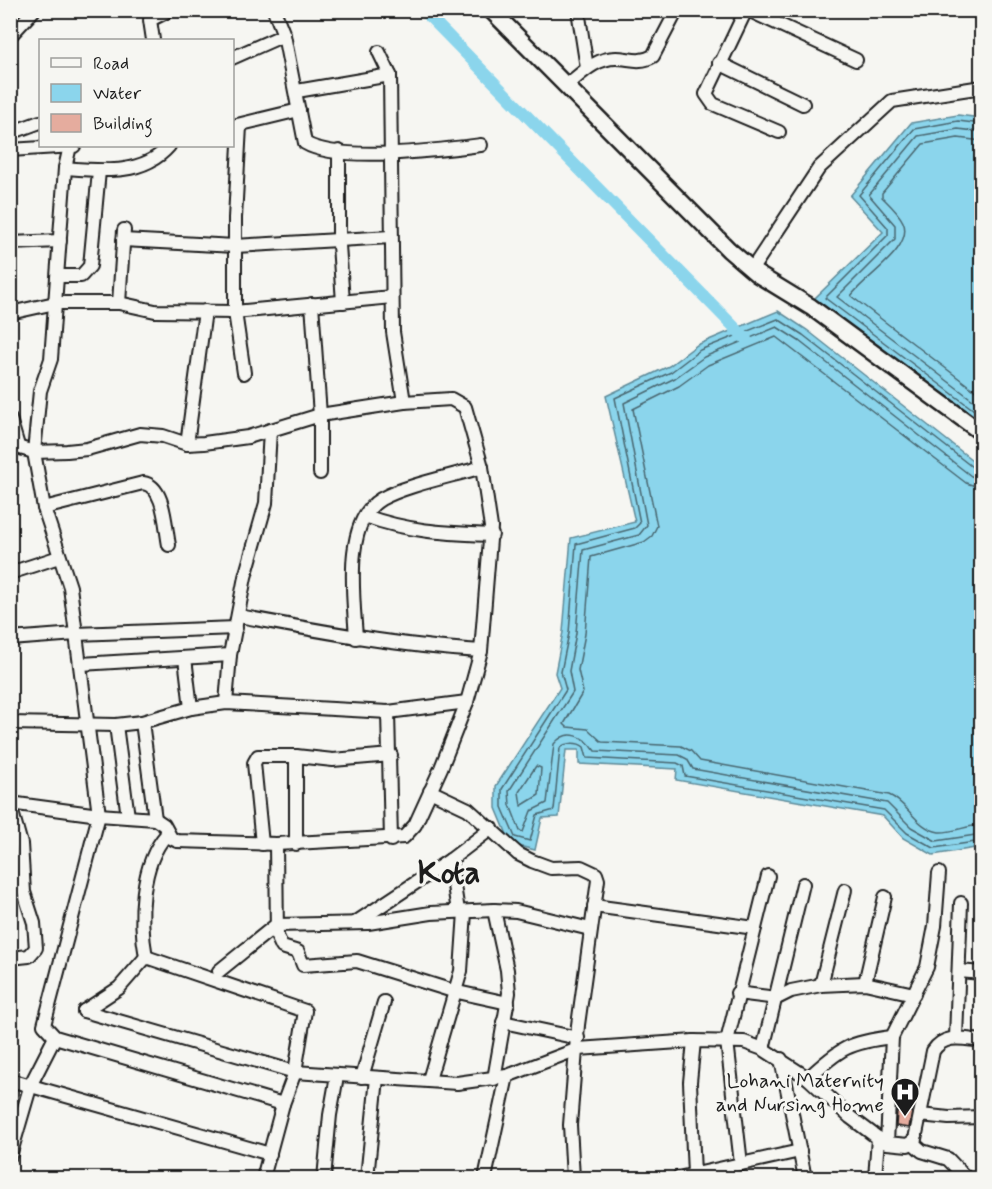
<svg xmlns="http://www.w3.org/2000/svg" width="992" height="1189" viewBox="0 0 992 1189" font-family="Mynerve,sans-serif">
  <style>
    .water { fill: #8bd5ec; stroke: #5f8b99; stroke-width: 1.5 }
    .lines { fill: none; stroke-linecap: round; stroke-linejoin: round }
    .shore { stroke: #48666f; stroke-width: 1.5 }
    .canal { stroke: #8bd5ec; stroke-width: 12 }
    .building { fill: #e5ac9e; stroke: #1c1c1c; stroke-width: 1.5 }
    .minor-casing { stroke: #1c1c1c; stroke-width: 16 }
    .tertiary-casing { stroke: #1c1c1c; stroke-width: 20 }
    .minor { stroke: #f6f6f2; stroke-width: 12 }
    .tertiary { stroke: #f6f6f2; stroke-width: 15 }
    .labels { text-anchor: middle; stroke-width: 6; stroke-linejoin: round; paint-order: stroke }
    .poi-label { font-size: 21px; fill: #1c1c1c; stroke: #f6f6f2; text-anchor: end }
    .town-label { font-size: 33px; font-weight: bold; fill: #1c1c1c; stroke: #f6f6f2 }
  </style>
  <rect width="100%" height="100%" fill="#f6f6f2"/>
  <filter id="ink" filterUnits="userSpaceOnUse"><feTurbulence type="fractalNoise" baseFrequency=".0167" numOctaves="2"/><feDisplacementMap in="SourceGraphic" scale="12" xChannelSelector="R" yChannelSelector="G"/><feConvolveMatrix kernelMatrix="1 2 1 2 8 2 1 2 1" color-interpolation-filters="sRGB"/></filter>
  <g filter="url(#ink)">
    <g class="water">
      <polygon points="958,115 981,118 981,424 814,299 883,232 850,196 911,123"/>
      <polygon points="778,311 807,330 981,467 981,847 933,855 903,838 883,816 676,780 677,769 579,764 579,750 566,750 559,817 542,818 535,850 511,844 496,808 496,786 560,688 555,673 563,632 571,538 635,522 606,396 669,366 697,345"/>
    </g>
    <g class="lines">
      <g class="shore">
        <polyline points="982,124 958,121 914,129 859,195 888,228 888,235 825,298 982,416"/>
        <polyline points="982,132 958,129 918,136 869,195 895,225 895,239 837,297 982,407"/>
        <path d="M982 141 958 138 923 144 882 193V197C889 204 899 213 903 222 915 248 864 277 851 296L982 396"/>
        <path d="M982 471 976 470 803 335 778 319 700 350 671 372 615 398 640 523 635 528 576 544 569 633 561 672 566 690 502 789V807L515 837 530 841 537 815 554 810 560 748C565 742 578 742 584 747L587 758 677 763 683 766 685 776 884 810 907 833 934 848 982 841"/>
        <path d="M982 479 971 476 799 341 777 327 704 357 675 378 624 403 647 525 639 535 583 550 576 633 569 671 573 692 509 791 510 805 520 831 523 832 531 811 547 803 554 744C568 727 586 737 595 751L679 755 687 759 693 769 887 803 911 827 936 841 982 834"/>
        <path d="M982 488 966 483 776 337 708 365 679 386 633 409 657 526 652 536 644 542 591 557 585 634 578 670 583 692 564 724 567 727 588 729 602 742 681 746 691 751 700 761 889 795C908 803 917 829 939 832 953 833 967 825 982 825"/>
        <polygon points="536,766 541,768 539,795 521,806 519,792"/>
      </g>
      <polyline class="canal" points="423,10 746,339"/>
    </g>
    <polygon class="building" points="897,1111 912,1112 909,1128 896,1126"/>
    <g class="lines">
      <g class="minor-casing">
        <g id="minor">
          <path d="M274 10 284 35 305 143C338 163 441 150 481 145"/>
          <polyline points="578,10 587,68"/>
          <polyline points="746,10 706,94 713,104 779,132"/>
          <polyline points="748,10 856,60"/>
          <polyline points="10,36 34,10"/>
          <polyline points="153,40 150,20 170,10"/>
          <polyline points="379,52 390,75 393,332 404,402"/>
          <polyline points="232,58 284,35"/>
          <polyline points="719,63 803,104"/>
          <path d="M567 85C582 73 596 58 616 58 630 58 639 64 653 56L677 10"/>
          <polyline points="297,91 390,75"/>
          <polyline points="233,126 299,110"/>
          <polyline points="240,126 235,218 235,312 244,373"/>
          <polyline points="10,133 40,122"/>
          <polyline points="70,146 65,168 51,359 40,391 34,452 44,508 70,587 99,815 44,1025 55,1037 283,1104"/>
          <polyline points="10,150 74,146"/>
          <polyline points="339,151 339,245 343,302"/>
          <path d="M65 168C101 171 143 176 169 146"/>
          <polyline points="123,240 235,246 391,237"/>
          <polyline points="10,243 60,241"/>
          <polyline points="752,269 819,168 892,101 982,87"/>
          <polyline points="58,276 81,276 90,266 99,171"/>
          <polyline points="119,303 124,230"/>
          <polyline points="312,304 320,415 320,473"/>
          <polyline points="10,313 55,303 119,303 155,311 235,312 392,297"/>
          <polyline points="10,419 18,446"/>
          <polyline points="187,444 205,311"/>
          <polyline points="10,445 34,452 67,451 87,449 140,434 163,436 187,444 204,443 248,437 320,415 404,402 451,399 465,407 482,467 491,527 481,651 467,702 441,768 415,825 404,837 276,844 177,841 171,838 164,825 155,819 99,815 10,803"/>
          <path d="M44 508 143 483C165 486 165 526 169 545"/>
          <path d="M365 516C409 532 446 533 492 535"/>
          <polyline points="10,573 59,557"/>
          <path d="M239 616C319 631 399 646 481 651"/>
          <path d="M356 638C354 600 342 522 381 499 406 485 453 476 482 467"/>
          <polyline points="10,639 76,634 236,628"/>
          <polyline points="185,658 191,708"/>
          <polyline points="81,664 230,655"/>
          <polyline points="226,703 230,655 245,577 266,503 270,430"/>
          <polyline points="388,712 391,840"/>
          <polyline points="142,722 155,819"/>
          <polyline points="10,723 116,725 142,722 191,708 226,703 388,712 467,702"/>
          <polyline points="116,725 128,817"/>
          <polyline points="296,756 296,844"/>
          <polyline points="430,791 468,809 518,854 532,861 551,868 581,867 596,874 598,880 578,1025 570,1125 573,1178"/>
          <polyline points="10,805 21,844 24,892 34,923 36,948 29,956 10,958"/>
          <polyline points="262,844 254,763 258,756 296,756 333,760 391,755"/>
          <polyline points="276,844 277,936 282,947 298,952 303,965 357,961 453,991 508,1003"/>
          <polyline points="450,860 458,911"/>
          <polyline points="594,906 755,928"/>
          <polyline points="494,910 507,970 509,993 494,1079"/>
          <polyline points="355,923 450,860 492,828"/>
          <path d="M146 957C139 920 140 864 167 834"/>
          <polyline points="219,971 276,925 368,923 431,913 494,910 516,911 590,929"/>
          <polyline points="959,971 982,973"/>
          <polyline points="865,983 885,897"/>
          <polyline points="821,985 845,890"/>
          <polyline points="737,993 777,998 791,991 821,985 865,983 914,994"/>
          <path d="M84 1011 295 1072 457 1083 507 1076 578 1049 694 1041 744 1042 763 1049 808 1078 850 1117 878 1138 887 1143 908 1145 915 1139 933 1051C945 1033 963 1039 982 1041"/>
          <polyline points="84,1011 119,988 146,957 305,1011 295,1072 283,1104 263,1178"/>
          <polyline points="503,1022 578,1038"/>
          <polyline points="956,1038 961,903"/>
          <polyline points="763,1049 803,884"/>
          <polyline points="781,1059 805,1178"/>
          <polyline points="362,1077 384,1002"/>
          <path d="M808 1078C839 1049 849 1042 892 1037"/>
          <polyline points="10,1080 270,1154"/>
          <polyline points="429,1080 461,971 465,912"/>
          <polyline points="920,1115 949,1118 982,1117"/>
          <polyline points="887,1143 892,1037 927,967 935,926 939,873"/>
          <polyline points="913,1143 922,1151 948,1159 966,1178"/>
          <polyline points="10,1156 31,1084 55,1037"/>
          <polyline points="741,1164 727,1041 768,876"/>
          <polyline points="694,1174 690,1082 694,1041"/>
          <polyline points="324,1178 330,1115 337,1076"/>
          <polyline points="367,1178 377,1078"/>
          <polyline points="485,1178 507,1076"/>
          <polyline points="678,1178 800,1151"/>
          <polyline points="875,1178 878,1138"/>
        </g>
      </g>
      <g class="tertiary-casing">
        <polyline id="tertiary" points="491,10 729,250 757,274 811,307 982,433"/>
      </g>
      <use href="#minor" class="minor"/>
      <use href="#tertiary" class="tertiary"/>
    </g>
  </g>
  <defs>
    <g id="hospital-pin" transform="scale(1.5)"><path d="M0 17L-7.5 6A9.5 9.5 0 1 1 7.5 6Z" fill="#1c1c1c" stroke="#f6f6f2"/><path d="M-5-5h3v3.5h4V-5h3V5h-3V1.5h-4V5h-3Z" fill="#fff"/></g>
  </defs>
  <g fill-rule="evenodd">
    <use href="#hospital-pin" x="905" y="1092"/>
  </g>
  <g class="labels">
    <g class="poi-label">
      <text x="884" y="1087">Lohani Maternity<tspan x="884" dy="24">and Nursing Home</tspan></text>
    </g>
    <g class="town-label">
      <text x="449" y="883">Kota</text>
    </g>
  </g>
  <rect width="992" height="1189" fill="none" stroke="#f6f6f2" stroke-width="36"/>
  <rect x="18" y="18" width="956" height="1153" fill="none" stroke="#1c1c1c" stroke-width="2" filter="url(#ink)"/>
  <rect x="39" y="39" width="195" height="108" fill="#f6f6f2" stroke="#9f9f9c" stroke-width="1.5"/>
  <rect x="51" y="58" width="30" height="9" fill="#f6f6f2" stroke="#9f9f9c" stroke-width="1.5"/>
  <text x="93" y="69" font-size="18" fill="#1c1c1c">Road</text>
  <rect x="51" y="84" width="30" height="18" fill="#8bd5ec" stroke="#9f9f9c" stroke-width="1.5"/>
  <text x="93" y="99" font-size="18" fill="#1c1c1c">Water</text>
  <rect x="51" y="114" width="30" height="18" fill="#e5ac9e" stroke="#9f9f9c" stroke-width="1.5"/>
  <text x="93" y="129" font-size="18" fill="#1c1c1c">Building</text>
</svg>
